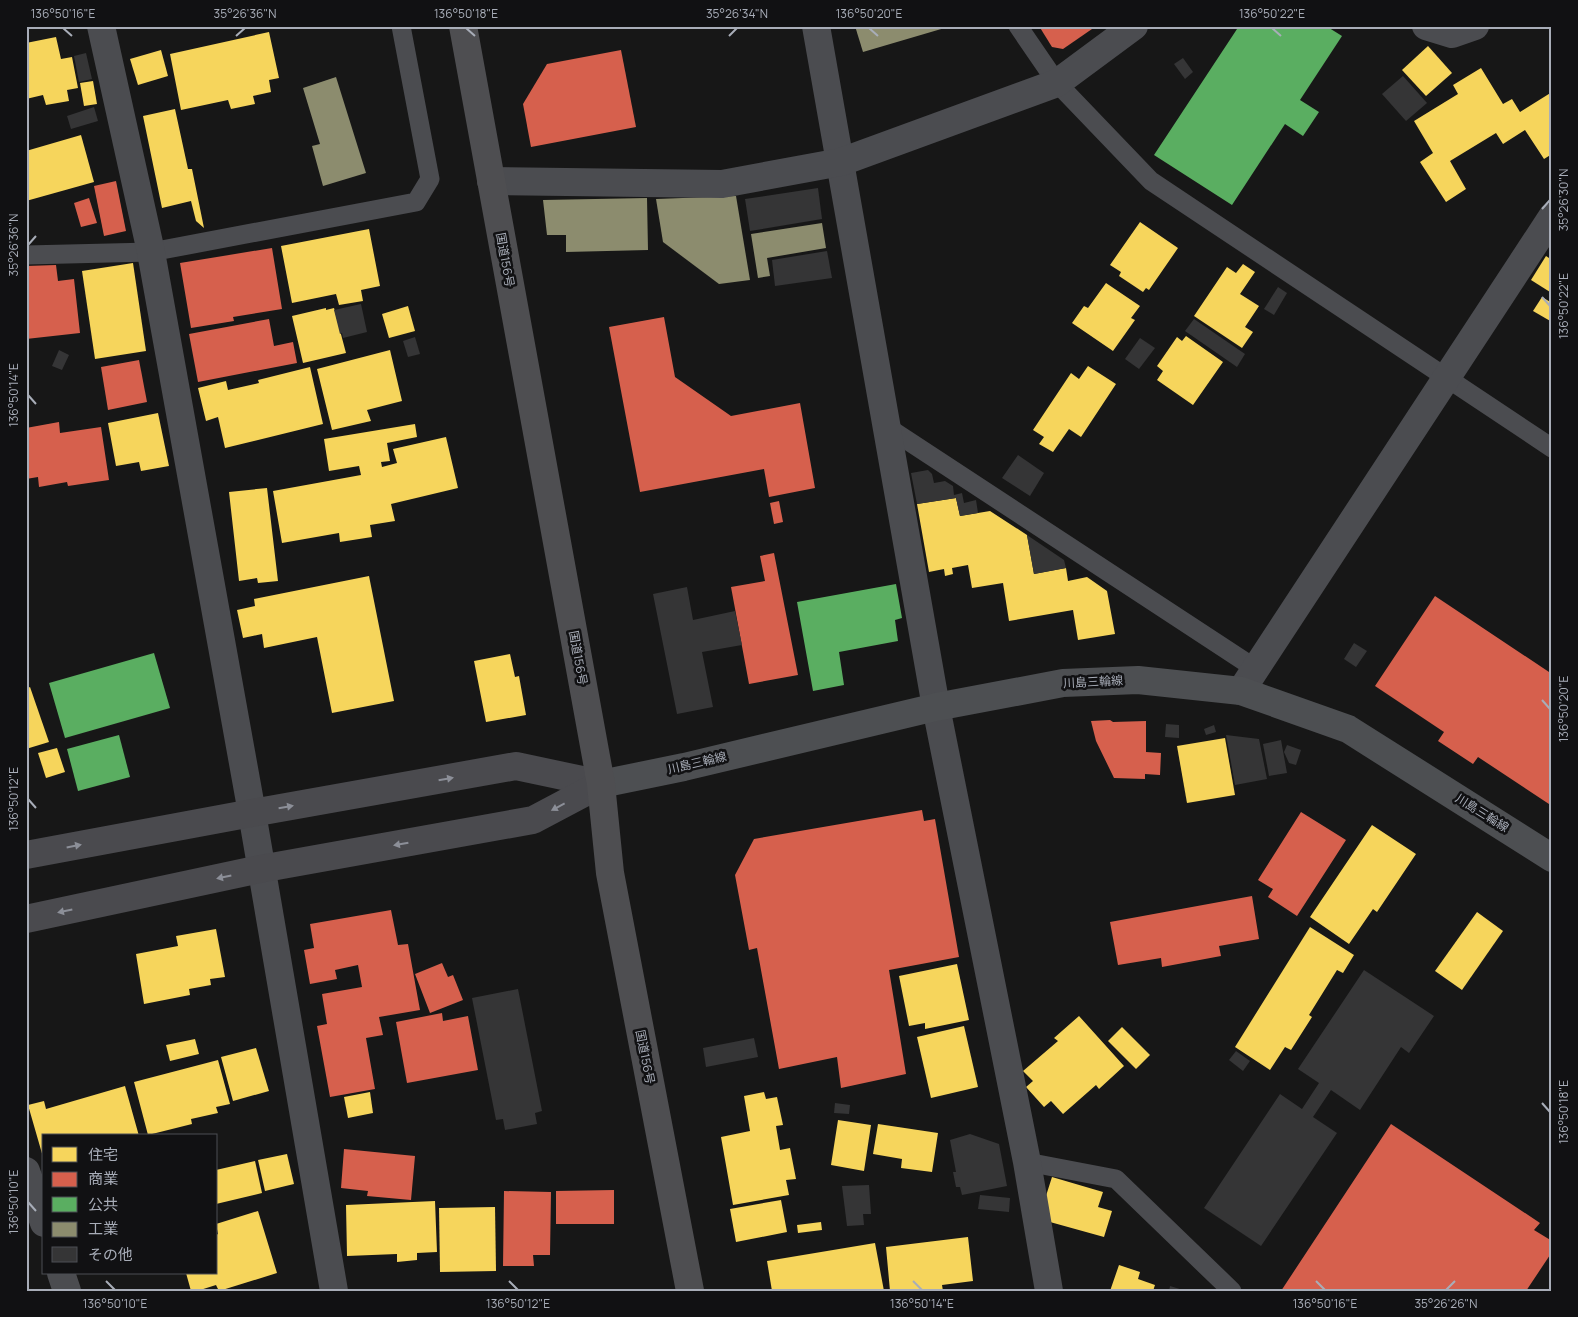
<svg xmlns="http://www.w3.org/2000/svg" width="1578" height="1317" viewBox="0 0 1578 1317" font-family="Manrope,'Noto Sans JP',sans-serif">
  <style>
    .homes { fill: #f6d55c }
    .shops { fill: #d6604d }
    .public { fill: #5aae61 }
    .industry { fill: #8c8c6e }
    .building { fill: #353536 }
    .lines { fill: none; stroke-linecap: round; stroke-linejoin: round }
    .lane { stroke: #4b4c50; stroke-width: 19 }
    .street { stroke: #4b4c50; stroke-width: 28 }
    .secondary { stroke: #4a4a4e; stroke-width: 28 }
    .primary { stroke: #4d4f52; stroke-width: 28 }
    .highway { stroke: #4e4e51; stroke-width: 28 }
    .oneway { fill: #8c8f98 }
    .ticks { fill: none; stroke: #a8adb8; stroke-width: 2 }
    .labels { text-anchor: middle; stroke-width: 5; stroke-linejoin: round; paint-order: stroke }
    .street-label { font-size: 12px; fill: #a8adb8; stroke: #111113 }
    .neatline { fill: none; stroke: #a8adb8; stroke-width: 2 }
    .ticks-label { font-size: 12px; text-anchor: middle; fill: #a8adb8 }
  </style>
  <rect width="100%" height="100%" fill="#171717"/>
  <g class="homes">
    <polygon points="269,32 279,78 269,80 271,92 253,96 255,104 231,109 228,100 181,110 170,54"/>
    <polygon points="56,37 61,59 72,57 78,88 67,90 69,101 46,105 43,95 26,99 26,43"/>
    <polygon points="1428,46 1452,73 1426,96 1402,70"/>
    <polygon points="161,50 168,76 138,85 130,59"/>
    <polygon points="1481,68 1503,104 1512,99 1520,112 1552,92 1552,154 1544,159 1525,130 1503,144 1496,133 1450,161 1466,189 1446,202 1420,162 1433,153 1414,121 1458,94 1453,85"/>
    <polygon points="93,81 97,104 84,106 80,83"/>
    <polygon points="175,109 188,169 192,169 204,228 196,221 191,201 162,208 143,116"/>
    <polygon points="81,135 94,182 26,201 26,151"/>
    <polygon points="1140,222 1178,248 1149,290 1146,288 1143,292 1119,276 1121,272 1110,265"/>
    <polygon points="369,229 380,286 361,290 363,301 339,305 336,294 292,303 281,246"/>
    <polygon points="1546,256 1552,260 1552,289 1550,292 1531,280"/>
    <polygon points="133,263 146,351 95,359 82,271"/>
    <polygon points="1243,264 1255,272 1240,294 1259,306 1245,327 1253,332 1242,348 1194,316 1227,267 1236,273"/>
    <polygon points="1106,283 1140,306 1131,318 1135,320 1113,351 1072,323 1084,306 1088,308"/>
    <polygon points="1542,297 1552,303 1552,322 1533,311"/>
    <polygon points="408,306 415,331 389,338 382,314"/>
    <polygon points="326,308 326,310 334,308 346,353 303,363 292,316"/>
    <polygon points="1186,336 1223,362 1193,405 1157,380 1163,371 1157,366 1177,337 1182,341"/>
    <polygon points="390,350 402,401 367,410 371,421 332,430 317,369"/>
    <polygon points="1088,366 1116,384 1081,437 1069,429 1053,452 1039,444 1044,437 1033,430 1071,373 1079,379"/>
    <polygon points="310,367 323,424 225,448 218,417 206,421 198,388 226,381 228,390 259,383 258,380"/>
    <polygon points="158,413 169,466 141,471 139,462 116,466 108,423"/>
    <polygon points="415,424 417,437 387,443 390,461 381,462 382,467 397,463 393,449 446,437 458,488 391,504 395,521 370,525 372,537 340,542 339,533 282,543 273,491 361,475 359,466 329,471 324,439"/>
    <polygon points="267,488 278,581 258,583 257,578 239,581 229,492"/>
    <polygon points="956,498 960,516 990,511 1027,535 1034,574 1066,568 1068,581 1087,577 1107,591 1115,634 1078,640 1073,610 1009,621 1003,583 972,588 968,565 952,568 953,574 945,576 944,569 929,572 917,504"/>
    <polygon points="369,576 394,701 332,713 317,637 264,648 262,634 243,638 237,610 255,606 254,599"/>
    <polygon points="510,654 515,677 519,676 526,715 486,722 474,661"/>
    <polygon points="30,687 49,742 26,749 26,689"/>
    <polygon points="1225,738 1235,795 1187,803 1177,746"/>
    <polygon points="57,748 65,772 46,778 38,753"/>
    <polygon points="1372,825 1416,854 1377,912 1373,909 1349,944 1310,917"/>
    <polygon points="1477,912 1503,931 1462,990 1435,971"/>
    <polygon points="1310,927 1354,955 1343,973 1337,970 1309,1015 1312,1017 1291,1050 1285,1047 1270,1070 1235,1047"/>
    <polygon points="216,929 225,977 210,979 211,985 189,989 190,995 144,1004 136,954 178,946 176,936"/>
    <polygon points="957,964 969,1020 925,1029 925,1023 909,1026 899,976"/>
    <polygon points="1079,1016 1124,1066 1099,1089 1096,1085 1063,1114 1051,1101 1044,1107 1026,1087 1033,1081 1023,1071 1058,1041 1054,1038"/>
    <polygon points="964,1026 978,1087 931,1098 917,1037"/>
    <polygon points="1122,1027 1150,1055 1136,1069 1108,1041"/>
    <polygon points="195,1039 199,1054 170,1061 166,1045"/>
    <polygon points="256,1048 269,1091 233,1101 221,1057"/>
    <polygon points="218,1060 230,1104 216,1107 218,1113 191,1119 192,1124 148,1135 134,1082"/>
    <polygon points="125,1086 139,1136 44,1136 43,1157 28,1105 44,1101 46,1109"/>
    <polygon points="370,1092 373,1113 348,1118 344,1097"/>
    <polygon points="764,1092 766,1099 777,1097 783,1125 776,1126 780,1150 790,1148 796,1179 786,1180 789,1195 733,1205 721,1137 750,1131 744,1096"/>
    <polygon points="838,1120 871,1125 864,1171 831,1165"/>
    <polygon points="878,1124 938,1133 932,1172 901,1168 902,1159 873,1154"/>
    <polygon points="287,1154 294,1184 265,1191 258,1160"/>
    <polygon points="255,1161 262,1193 216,1204 216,1170"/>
    <polygon points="1052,1177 1103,1192 1098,1207 1112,1211 1104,1237 1050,1222 1045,1199"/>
    <polygon points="781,1200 787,1232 736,1242 730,1209"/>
    <polygon points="435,1201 437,1252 417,1253 417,1260 397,1262 397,1254 347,1256 346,1205"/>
    <polygon points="495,1207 496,1271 440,1272 439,1208"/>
    <polygon points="258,1211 277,1273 219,1291 216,1285 197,1291 191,1291 186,1273 216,1273 216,1235 218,1234 216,1224"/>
    <polygon points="821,1222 822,1230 798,1233 797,1225"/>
    <polygon points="968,1237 973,1281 942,1285 943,1291 890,1291 886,1247"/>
    <polygon points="875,1243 884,1291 772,1291 767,1261"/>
    <polygon points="1119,1265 1140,1272 1138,1279 1155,1285 1153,1291 1110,1291"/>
  </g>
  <g class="shops">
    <polygon points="1039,26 1090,26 1092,29 1063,49 1052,47"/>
    <polygon points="621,50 636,127 531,147 523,104 547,64"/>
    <polygon points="116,181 126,231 104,236 94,186"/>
    <polygon points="89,198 97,223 81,227 74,203"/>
    <polygon points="272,248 282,309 233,317 234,321 191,328 180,263"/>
    <polygon points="56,265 58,281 74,279 80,333 26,339 26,266"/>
    <polygon points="664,317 675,377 731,416 800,403 815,488 769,497 764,469 640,492 609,327"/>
    <polygon points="269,319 274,346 293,342 297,363 198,382 189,334"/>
    <polygon points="139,360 147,402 108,410 101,367"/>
    <polygon points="59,422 60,433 101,427 109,480 68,486 67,482 39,487 38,477 26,479 26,428"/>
    <polygon points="779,501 783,522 774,524 770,503"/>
    <polygon points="774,553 798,675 749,684 731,587 765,581 760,556"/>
    <polygon points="1435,596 1552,674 1552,806 1478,757 1473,764 1438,741 1444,732 1375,686"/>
    <polygon points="1110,720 1113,722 1146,721 1146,752 1161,753 1160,775 1145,774 1145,779 1114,778 1096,741 1091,721"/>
    <polygon points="922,810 924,821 935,819 959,957 889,970 906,1074 841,1088 837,1057 779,1069 757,948 749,950 735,875 754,839"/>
    <polygon points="1301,812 1346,840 1297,916 1268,897 1273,889 1258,880"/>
    <polygon points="1252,896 1259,939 1219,946 1221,956 1162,967 1161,958 1118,965 1110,922"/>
    <polygon points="391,910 398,945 408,944 420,1010 379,1017 383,1035 366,1038 375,1089 330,1097 317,1026 327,1024 322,994 362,987 358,965 335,970 337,979 310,984 304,950 314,948 310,924"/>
    <polygon points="442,963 448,977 453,975 463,1000 430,1013 415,974"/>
    <polygon points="442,1013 443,1021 468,1016 478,1070 407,1083 396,1022"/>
    <polygon points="1391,1124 1540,1223 1534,1230 1552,1241 1552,1252 1526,1291 1281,1291"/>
    <polygon points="344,1149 415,1156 411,1200 367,1196 368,1191 341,1188"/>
    <polygon points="614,1190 614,1224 556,1224 556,1191"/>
    <polygon points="504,1191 551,1192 550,1255 533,1255 534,1266 503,1266"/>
  </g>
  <g class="public">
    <polygon points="1239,26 1326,26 1342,36 1300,100 1319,112 1303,136 1285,124 1232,205 1154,155"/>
    <polygon points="896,584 902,618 895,620 898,641 839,652 844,685 813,691 797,602"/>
    <polygon points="154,653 170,708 65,738 49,683"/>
    <polygon points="119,735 130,777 78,791 67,749"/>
  </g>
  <g class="industry">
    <polygon points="855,26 948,26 948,27 863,52"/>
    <polygon points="336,77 366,173 323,186 312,146 320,144 303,88"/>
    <polygon points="736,196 750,280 719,284 663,242 656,199"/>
    <polygon points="647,198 648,250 566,252 566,235 547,235 543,200"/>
    <polygon points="822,223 826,248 767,258 770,276 758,278 751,234"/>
  </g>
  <g class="building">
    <polygon points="86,53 92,79 79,82 74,56"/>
    <polygon points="1183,58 1193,72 1185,79 1174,64"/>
    <polygon points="1403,76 1427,103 1406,121 1382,94"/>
    <polygon points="94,107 98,121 71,129 67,116"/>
    <polygon points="818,188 822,219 750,231 745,199"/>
    <polygon points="827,251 832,278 775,286 772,260"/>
    <polygon points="1278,287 1287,293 1274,315 1264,309"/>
    <polygon points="361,304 367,332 343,338 342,333 340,334 334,310"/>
    <polygon points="1194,319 1245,354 1237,367 1185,331"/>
    <polygon points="415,337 420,354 408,357 403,341"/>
    <polygon points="1140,338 1155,348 1139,369 1125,359"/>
    <polygon points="59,350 69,355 62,370 52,366"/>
    <polygon points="1018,455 1044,473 1030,496 1002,478"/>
    <polygon points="928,470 932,474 934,483 945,481 953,486 954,495 962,493 964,503 976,500 978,513 960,516 956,498 917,504 911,473"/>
    <polygon points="1027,535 1064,560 1066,568 1034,574"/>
    <polygon points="687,587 693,620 735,611 742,645 702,652 713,707 677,714 653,594"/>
    <polygon points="1354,643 1367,651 1356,667 1344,659"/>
    <polygon points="1166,724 1179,725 1179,738 1165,737"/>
    <polygon points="1214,725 1216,732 1206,735 1204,729"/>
    <polygon points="1226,735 1259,739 1267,779 1235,785"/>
    <polygon points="1281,740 1287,773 1269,776 1263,744"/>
    <polygon points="1287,745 1301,750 1296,765 1289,763 1284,752"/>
    <polygon points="1364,970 1434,1016 1409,1053 1401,1047 1360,1110 1331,1090 1313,1117 1337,1133 1261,1246 1204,1208 1280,1094 1302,1109 1319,1083 1298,1069"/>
    <polygon points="518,989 542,1111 535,1113 537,1124 505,1130 503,1119 496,1120 472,998"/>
    <polygon points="754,1038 758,1057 706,1067 703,1048"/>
    <polygon points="1236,1051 1250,1061 1243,1071 1229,1060"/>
    <polygon points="835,1103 850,1105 849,1114 834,1113"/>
    <polygon points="970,1134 999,1144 1007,1186 962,1195 960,1187 956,1187 953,1172 956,1172 950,1140"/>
    <polygon points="869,1185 871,1214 863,1214 864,1225 847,1226 842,1186"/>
    <polygon points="980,1195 1010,1198 1009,1212 978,1209"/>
    <polygon points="1170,1286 1183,1290 1183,1291 1169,1291"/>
  </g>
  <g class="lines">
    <g class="lane">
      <polyline points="1018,26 1057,83 1151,181 1552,448"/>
      <polyline points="26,255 151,252 416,202 430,179 401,26"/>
      <polyline points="887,427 1256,669"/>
      <polyline points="1027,1162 1116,1179 1232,1291"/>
    </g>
    <g class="street">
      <polyline points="101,26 151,252 252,813 334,1291"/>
      <polyline points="816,26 936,707 1027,1162 1049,1291"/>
      <polyline points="1426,26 1452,34 1475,26"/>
      <polyline points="491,181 722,184 841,162 1057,83 1134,26"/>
      <polyline points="1241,691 1552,217"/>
      <polyline points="26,1171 44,1223"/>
      <polyline points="61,1273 67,1291"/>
    </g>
    <g class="secondary">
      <polyline points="26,855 252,813 516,766 601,784"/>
      <polyline points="26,919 260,869 533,820 601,784"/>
    </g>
    <polyline class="primary" points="601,784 684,767 936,707 1063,683 1138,680 1241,691 1348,729 1552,858"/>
    <polyline class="highway" points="463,26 601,784 610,873 690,1291"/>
  </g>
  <defs><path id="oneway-solid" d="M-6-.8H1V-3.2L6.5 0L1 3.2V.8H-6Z" transform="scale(1.25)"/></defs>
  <g class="oneway">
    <use href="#oneway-solid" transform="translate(446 779) rotate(-10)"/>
    <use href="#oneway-solid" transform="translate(286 807) rotate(-10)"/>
    <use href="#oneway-solid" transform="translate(558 807) rotate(152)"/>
    <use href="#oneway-solid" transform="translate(401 844) rotate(170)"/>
    <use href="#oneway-solid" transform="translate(74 846) rotate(-11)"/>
    <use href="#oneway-solid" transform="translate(224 877) rotate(168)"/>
    <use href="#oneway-solid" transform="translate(65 911) rotate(168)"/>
  </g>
  <path class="ticks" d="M63 28 72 36M466 28 475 36M869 28 878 36M1272 28 1281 36M236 36 245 28M729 36 737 28M1542 209 1550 200M28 245 36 236M1542 297 1550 306M28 395 36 404M1542 700 1550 709M28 799 36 808M1542 1103 1550 1112M28 1202 36 1211M106 1281 115 1290M509 1281 518 1290M913 1281 922 1290M1316 1281 1325 1290M1446 1290 1455 1281"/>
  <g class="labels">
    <g class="street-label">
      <text transform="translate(505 260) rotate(80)" y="4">国道156号</text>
      <text transform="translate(578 658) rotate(80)" y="4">国道156号</text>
      <text transform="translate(1093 682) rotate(-3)" y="4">川島三輪線</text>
      <text transform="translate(697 763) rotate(-13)" y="4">川島三輪線</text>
      <text transform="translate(1482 813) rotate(32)" y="4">川島三輪線</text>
      <text transform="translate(645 1057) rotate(79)" y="4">国道156号</text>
    </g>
  </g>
  <rect width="1578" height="1317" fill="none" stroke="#111113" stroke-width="55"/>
  <rect x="42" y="1134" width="175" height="140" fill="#111113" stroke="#4d4f55"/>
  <rect x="52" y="1147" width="25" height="15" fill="#f6d55c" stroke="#4d4f55"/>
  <text x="88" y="1160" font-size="15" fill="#a8adb8">住宅</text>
  <rect x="52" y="1172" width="25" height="15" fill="#d6604d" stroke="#4d4f55"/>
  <text x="88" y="1184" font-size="15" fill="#a8adb8">商業</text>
  <rect x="52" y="1197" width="25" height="15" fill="#5aae61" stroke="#4d4f55"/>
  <text x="88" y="1210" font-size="15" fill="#a8adb8">公共</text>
  <rect x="52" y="1222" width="25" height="15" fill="#8c8c6e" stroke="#4d4f55"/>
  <text x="88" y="1234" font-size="15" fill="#a8adb8">工業</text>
  <rect x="52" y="1247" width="25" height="15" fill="#353536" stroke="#4d4f55"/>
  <text x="88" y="1260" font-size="15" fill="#a8adb8">その他</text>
  <rect x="28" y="28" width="1522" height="1262" class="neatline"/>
  <g class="ticks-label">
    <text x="63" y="18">136°50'16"E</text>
    <text x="245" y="18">35°26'36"N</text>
    <text x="466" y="18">136°50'18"E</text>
    <text x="737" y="18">35°26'34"N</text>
    <text x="869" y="18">136°50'20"E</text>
    <text x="1272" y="18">136°50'22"E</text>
    <text transform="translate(1564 200) rotate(-90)" y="4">35°26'30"N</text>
    <text transform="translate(14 245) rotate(-90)" y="4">35°26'36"N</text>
    <text transform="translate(1564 306) rotate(-90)" y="4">136°50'22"E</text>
    <text transform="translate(14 395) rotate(-90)" y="4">136°50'14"E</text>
    <text transform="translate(1564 709) rotate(-90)" y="4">136°50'20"E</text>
    <text transform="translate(14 799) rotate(-90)" y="4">136°50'12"E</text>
    <text transform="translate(1564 1112) rotate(-90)" y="4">136°50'18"E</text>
    <text transform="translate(14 1202) rotate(-90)" y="4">136°50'10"E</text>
    <text x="115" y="1308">136°50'10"E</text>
    <text x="518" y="1308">136°50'12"E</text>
    <text x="922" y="1308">136°50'14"E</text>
    <text x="1325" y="1308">136°50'16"E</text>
    <text x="1446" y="1308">35°26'26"N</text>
  </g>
</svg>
